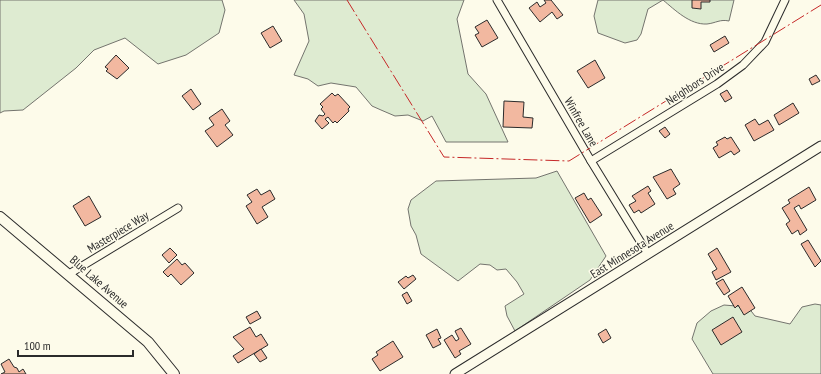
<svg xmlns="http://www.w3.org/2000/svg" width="821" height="374" viewBox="0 0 821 374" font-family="'PT Sans Narrow',sans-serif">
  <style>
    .green { fill: #deebd1; stroke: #74746e }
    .building { fill: #f2b8a0; stroke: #2b2b2b }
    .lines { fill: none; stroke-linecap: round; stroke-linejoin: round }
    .minor-casing { stroke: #2b2b2b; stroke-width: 9 }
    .tertiary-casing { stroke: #2b2b2b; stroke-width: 11 }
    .secondary-casing { stroke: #2b2b2b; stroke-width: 12 }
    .minor { stroke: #fdfbea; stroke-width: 7 }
    .tertiary { stroke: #fdfbea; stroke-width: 9 }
    .secondary { stroke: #fdfbea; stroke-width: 10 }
    .power { stroke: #c62828; stroke-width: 1; stroke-dasharray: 14 3 2 3; stroke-linecap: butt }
    .labels { text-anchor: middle; stroke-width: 3; stroke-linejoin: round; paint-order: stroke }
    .street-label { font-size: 12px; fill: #2b2b2b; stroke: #fdfbea }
  </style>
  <rect width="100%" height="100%" fill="#fdfbea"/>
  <g class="green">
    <polygon points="0,0 222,0 225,10 219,33 186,55 158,64 125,38 94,50 76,68 23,110 4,111 0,113"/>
    <polygon points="294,0 464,0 457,19 468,74 486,94 508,142 446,142 432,116 423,121 408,115 395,116 381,110 372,106 356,87 331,83 318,86 308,79 294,75 309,41 304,14"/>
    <path d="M598 0H734L729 21C720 19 716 23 707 24 690 25 675 10 663 0L648 9 641 34 637 40 625 43 598 33 594 16Z"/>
    <polygon points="557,171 606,256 590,280 515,331 507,316 505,306 524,294 517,282 506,269 497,270 490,265 480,264 458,281 421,254 416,235 411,226 408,209 411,200 436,181 536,178"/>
    <polygon points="815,304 821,305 821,374 713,374 692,339 697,323 711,311 724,305 748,307 755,316 790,324 802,307"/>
  </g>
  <g class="building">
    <polygon points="544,0 551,0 563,15 557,19 552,12 540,22 529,8 537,2 540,7 546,3"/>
    <polygon points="692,0 710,0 710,2 701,2 701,9 692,8"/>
    <polygon points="487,20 498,38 482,47 475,35 479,33 475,27"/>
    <polygon points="273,26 282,41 270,48 261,33"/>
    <polygon points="725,36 729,43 714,52 710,45"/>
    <polygon points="116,55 129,68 117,79 106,71 108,69 105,67"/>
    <polygon points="595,60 605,78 588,88 577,71"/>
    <polygon points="816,75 820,81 812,85 809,79"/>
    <polygon points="191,89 201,104 193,110 182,96"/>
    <polygon points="727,90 732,98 725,102 720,94"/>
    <polygon points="332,93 335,96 338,94 350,107 348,109 349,111 337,123 335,121 333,123 328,117 325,119 329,123 322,129 315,121 319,115 323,116 325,114 321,109 323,107 320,104"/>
    <polygon points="504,101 524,102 523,117 533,118 532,128 503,127"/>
    <polygon points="793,103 799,113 779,125 774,115"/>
    <polygon points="222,109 230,121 225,125 233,135 217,147 205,131 214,125 209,118"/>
    <polygon points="755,119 759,125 768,120 774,130 754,141 745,125"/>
    <polygon points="665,127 670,134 665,138 659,131"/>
    <polygon points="725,137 727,139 731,137 740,151 734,155 731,151 719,158 713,148 718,145 716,142"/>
    <polygon points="671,169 680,184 673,189 676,194 667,199 653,177"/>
    <polygon points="648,186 651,191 648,193 655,204 641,213 639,210 634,213 629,205 636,201 632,196"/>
    <polygon points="809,187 816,200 801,209 799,205 794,208 807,230 800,235 798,230 792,234 786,224 790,221 782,208 790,203 788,200"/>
    <polygon points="257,189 261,195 270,190 275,199 262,207 268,217 257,224 246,206 252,202 247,195"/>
    <polygon points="584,193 588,200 591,198 602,215 590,223 575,198"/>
    <polygon points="89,196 101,217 85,226 73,206"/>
    <polygon points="808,240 821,261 815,267 801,244"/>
    <polygon points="170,248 177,255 169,263 162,255"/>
    <polygon points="717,248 731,272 716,280 712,272 717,269 708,254"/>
    <polygon points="177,259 182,265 185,263 194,273 181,285 171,274 168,277 163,272"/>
    <polygon points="413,275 416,279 404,289 398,282 406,276 408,278"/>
    <polygon points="723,279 730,291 724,295 716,283"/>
    <polygon points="742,287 755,308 744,315 738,305 735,308 728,296"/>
    <polygon points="407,292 412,301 407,304 402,295"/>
    <polygon points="257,311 261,318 250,324 246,317"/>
    <polygon points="733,317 742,332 721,345 712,330"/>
    <polygon points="250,327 256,337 261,334 268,345 238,363 233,356 244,349 233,337"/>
    <polygon points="461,328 471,344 459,351 461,354 455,358 444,340 452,335 456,341 459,339 455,331"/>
    <polygon points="437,329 441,338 438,339 441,344 433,348 426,335"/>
    <polygon points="606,329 611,338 603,343 598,334"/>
    <polygon points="393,341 403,357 380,371 372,359 378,355 376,352"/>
    <polygon points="261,349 267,358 260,362 254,354"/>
    <polygon points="9,359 14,367 17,368 19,372 23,369 26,374 1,374 5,372 1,364"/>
  </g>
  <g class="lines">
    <g class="minor-casing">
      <g id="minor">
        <polyline points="497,0 591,161 648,254"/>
        <polyline points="591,161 717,84 743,65 765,42 785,0"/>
        <polyline points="69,274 178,208"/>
      </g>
    </g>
    <g class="tertiary-casing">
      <polyline id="tertiary" points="455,374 821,146"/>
    </g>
    <g class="secondary-casing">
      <polyline id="secondary" points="0,217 148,342 174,374"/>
    </g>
    <use href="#minor" class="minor"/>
    <use href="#tertiary" class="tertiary"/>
    <use href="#secondary" class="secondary"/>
    <polyline class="power" points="347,0 444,157 569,161 821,5"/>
  </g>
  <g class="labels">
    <g class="street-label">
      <text transform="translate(695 84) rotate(-33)" y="4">Neighbors Drive</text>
      <text transform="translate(581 122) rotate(60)" y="4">Winfree Lane</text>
      <text transform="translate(118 232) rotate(-31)" y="4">Masterpiece Way</text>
      <text transform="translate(632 250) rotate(-32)" y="4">East Minnesota Avenue</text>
      <text transform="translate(99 282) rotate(41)" y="4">Blue Lake Avenue</text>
    </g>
  </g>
  <path d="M18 350v6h115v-6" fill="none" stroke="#2b2b2b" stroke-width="2"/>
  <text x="24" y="350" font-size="12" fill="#2b2b2b" stroke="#fdfbea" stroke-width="3" paint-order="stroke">100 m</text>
</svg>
